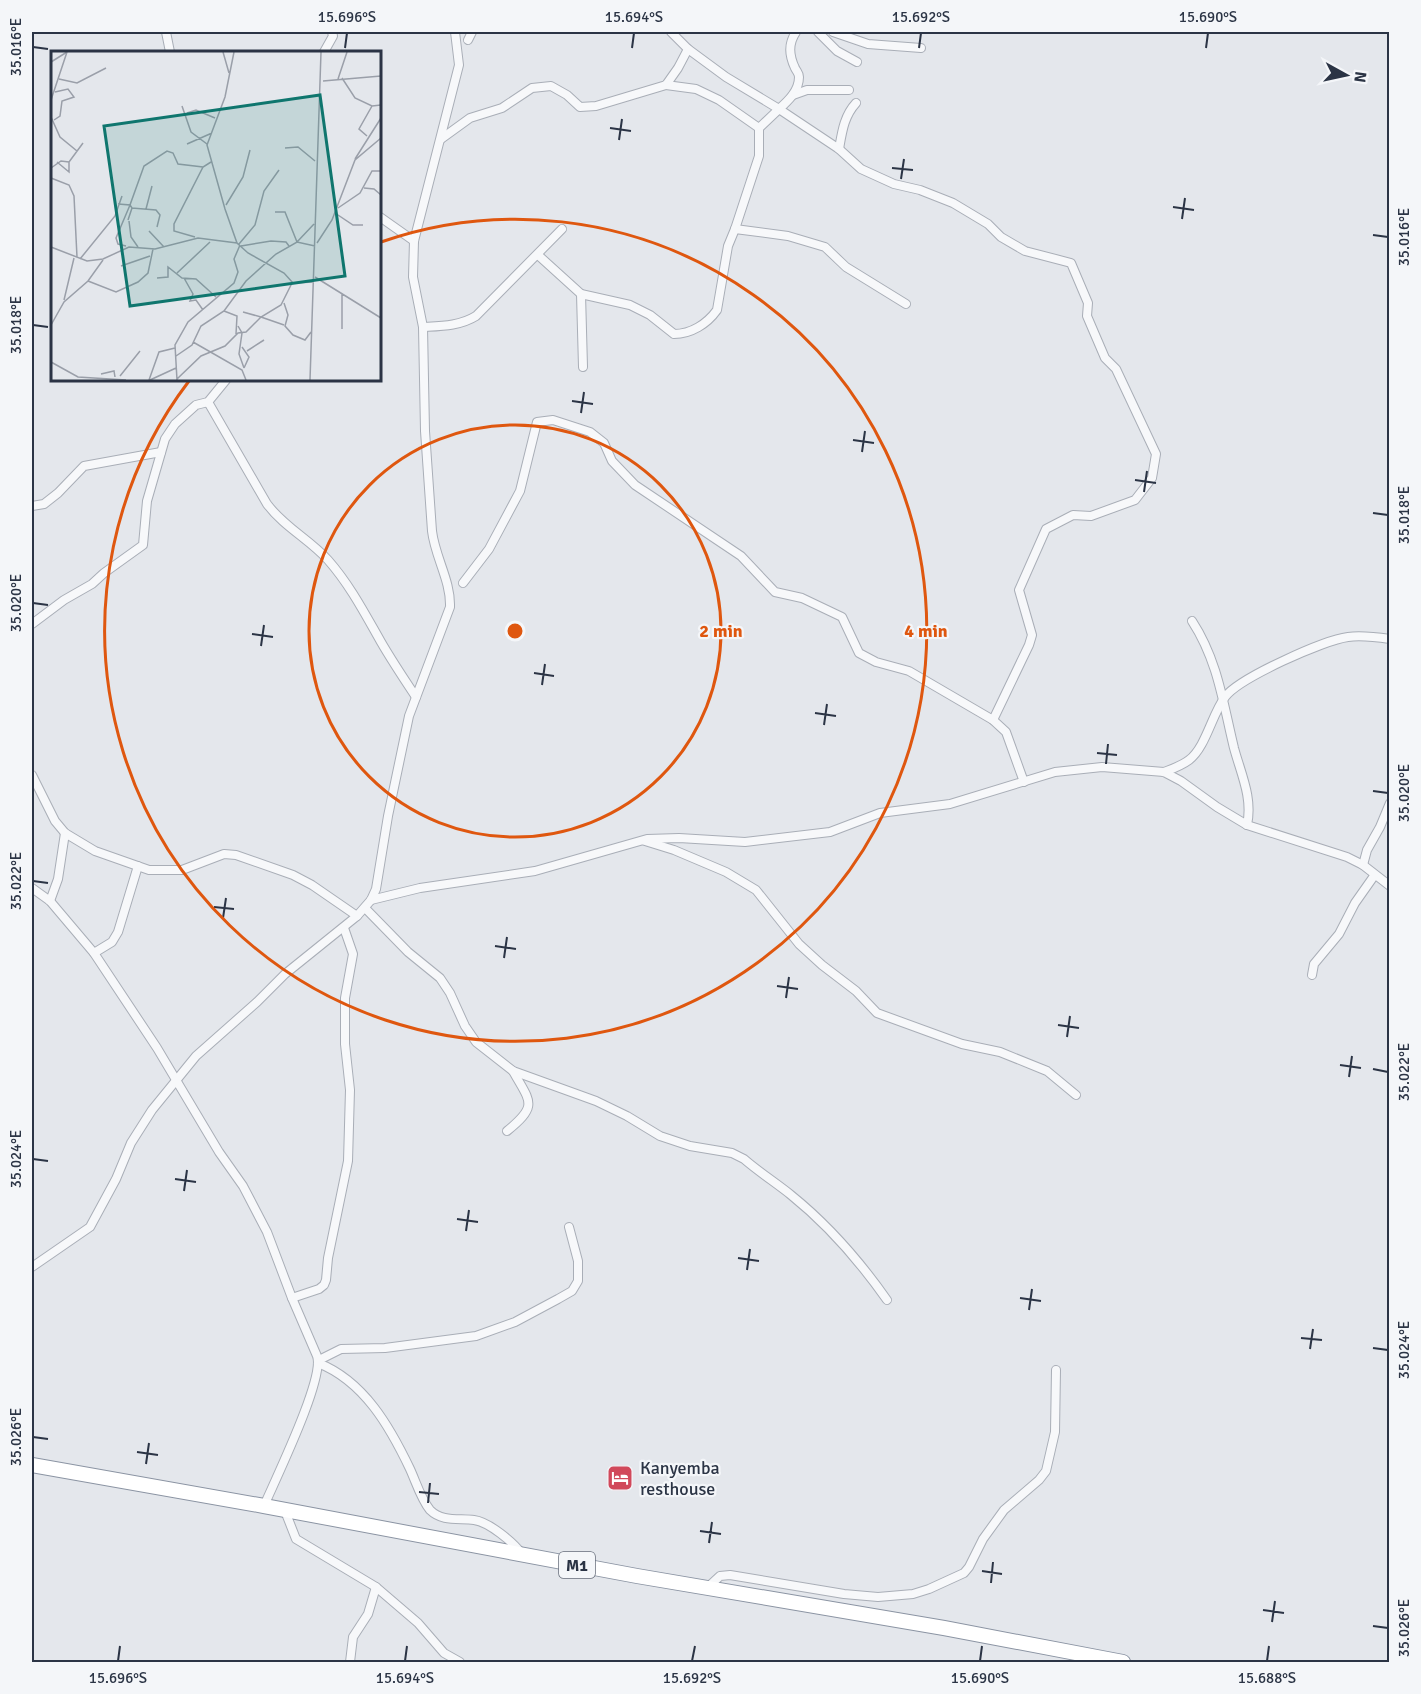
<svg xmlns="http://www.w3.org/2000/svg" width="1421" height="1694" viewBox="0 0 1421 1694" font-family="Signika,sans-serif">
  <style>
    .lines { fill: none; stroke-linecap: round; stroke-linejoin: round }
    .street-casing { stroke: #a9aeb7; stroke-width: 10 }
    .highway-casing { stroke: #8b94a3; stroke-width: 16 }
    .street { stroke: #f7f8fa; stroke-width: 8 }
    .highway { stroke: #fff; stroke-width: 14 }
    .ticks { fill: none; stroke: #2b3445; stroke-width: 2 }
    .ring { fill: none; stroke: #df570f; stroke-width: 3 }
    .labels { text-anchor: middle; stroke-width: 4.5; stroke-linejoin: round; paint-order: stroke }
    .shield { fill: #f4f6f9; stroke: #676e7b; stroke-width: 1.5 }
    .shield-label { font-size: 16px; font-weight: bold; fill: #2b3445 }
    .poi-label { font-size: 18px; fill: #2b3445; stroke: #f4f6f9; text-anchor: start }
    .inset-road { fill: none; stroke: #9a9fa9; stroke-width: 1.5 }
    .view { fill: #0f766e; fill-opacity: 0.15; stroke: #0f766e; stroke-width: 3 }
    .inset-edge { fill: none; stroke: #2b3445; stroke-width: 3 }
    .centre { fill: #df570f; stroke: #f4f6f9; stroke-width: 3 }
    .ring-label { font-size: 18px; text-anchor: middle; font-weight: bold; fill: #df570f; stroke: #f4f6f9; stroke-width: 4.5; stroke-linejoin: round; paint-order: stroke }
    .neatline { fill: none; stroke: #2b3445; stroke-width: 2 }
    .ticks-label { font-size: 15px; text-anchor: middle; fill: #2b3445 }
  </style>
  <rect width="100%" height="100%" fill="#e4e7ec"/>
  <g class="lines">
    <g class="street-casing">
      <g id="street">
        <polyline points="166,32 170,52"/>
        <path d="M671 32 688 49 726 77 779 109C788 101 799 91 799 77 799 73 797 72 795 68 789 55 788 44 796 32"/>
        <polyline points="818,32 837,51 857,62"/>
        <polyline points="833,32 868,44 921,48"/>
        <polyline points="468,40 472,32"/>
        <polyline points="324,52 333,36 332,32"/>
        <polyline points="793,95 807,90 849,90"/>
        <polyline points="759,128 779,109 839,149 861,169 894,184 920,190 953,203 988,224 1001,237 1025,251 1071,263 1088,303 1087,316 1105,358 1116,369 1156,454 1152,478 1135,500 1091,516 1073,515 1046,529 1019,590 1032,635 1029,645 993,720"/>
        <polyline points="441,139 470,118 502,108 532,88 551,86 567,95 580,107 596,106 666,85 678,68 688,49"/>
        <path d="M839 149C842 132 844 116 856 103"/>
        <polyline points="380,217 414,241"/>
        <polyline points="735,229 788,236 825,247 846,267 906,304"/>
        <polyline points="538,255 581,294 583,367"/>
        <path d="M581 294 630 305 650 315 674 334C691 334 707 324 717 310L728 246 735 229 759 156V128L719 100 696 89 666 85"/>
        <path d="M423 327C441 326 460 326 476 316L562 229"/>
        <path d="M208 402 267 504C284 527 309 539 328 560 350 585 365 614 381 642 392 661 404 679 416 697"/>
        <polyline points="32,506 44,504 58,493 84,466 161,452"/>
        <polyline points="463,583 489,549 520,491 537,422 553,420 590,432 604,443 612,461 635,485 741,556 775,592 802,598 842,617 859,653 876,662 909,671 993,720 1006,732 1024,782"/>
        <path d="M1192 621C1218 661 1223 703 1234 748 1241 774 1253 798 1247 825"/>
        <polyline points="32,624 64,600 92,584 104,573 143,545 147,501 165,439 175,424 196,405 208,402 226,380"/>
        <path d="M1164 772C1172 769 1181 766 1189 760 1206 747 1212 714 1225 697 1239 678 1324 640 1348 637 1362 635 1376 637 1390 639"/>
        <polyline points="32,775 55,821 65,833 95,851 149,870 182,870 224,854 236,855 293,875 312,885 357,916"/>
        <polyline points="645,841 674,850 726,872 756,890 799,944 822,965 856,991 877,1013 962,1044 1000,1052 1047,1071 1076,1095"/>
        <polyline points="1363,865 1367,850 1380,827 1390,803"/>
        <path d="M32 888 50 901 94 953 157 1048 219 1152 243 1186 267 1232 292 1298 317 1356C325 1378 275 1480 264 1506"/>
        <polyline points="371,900 420,888 535,871 647,839 679,838 745,842 830,832 880,813 950,804 1055,772 1102,767 1164,772 1181,781 1217,807 1247,825 1347,857 1363,865 1390,886"/>
        <polyline points="50,901 58,879 65,833"/>
        <path d="M365 908 408 952 440 978 450 993 465 1026 476 1042 513 1071 596 1101 627 1116 660 1136 690 1146 732 1153 744 1159C759 1172 776 1183 791 1195 827 1224 861 1263 887 1300"/>
        <polyline points="94,953 112,942 118,932 138,866"/>
        <polyline points="1312,975 1314,964 1339,934 1355,903 1374,876"/>
        <path d="M507 1131C539 1105 530 1102 513 1071"/>
        <path d="M32 1267 90 1227 116 1179 131 1143 152 1110 196 1056 257 1002 285 974 357 916 371 900 376 889 388 816 409 716 450 607C451 581 435 557 432 531L425 431 423 327 413 277 414 241 459 65 455 32"/>
        <polyline points="292,1298 319,1289 324,1285 326,1280 328,1258 348,1161 350,1090 345,1044 345,998 353,954 344,928"/>
        <polyline points="319,1360 341,1349 385,1348 476,1336 515,1322 558,1299 572,1291 578,1281 578,1261 569,1227"/>
        <path d="M318 1363C364 1381 390 1427 410 1469 416 1482 421 1499 430 1510 442 1522 459 1518 474 1520 489 1522 513 1542 522 1554"/>
        <polyline points="285,1511 296,1539 376,1587 418,1623 444,1653 460,1662"/>
        <polyline points="707,1588 720,1576 730,1575 844,1594 878,1597 913,1594 929,1589 964,1573 969,1567 983,1539 1004,1510 1039,1480 1046,1471 1055,1432 1056,1370"/>
        <polyline points="350,1662 353,1637 368,1614 376,1587"/>
      </g>
    </g>
    <g class="highway-casing">
      <polyline id="highway" points="32,1465 264,1506 637,1576 944,1628 1123,1662"/>
    </g>
    <use href="#street" class="street"/>
    <use href="#highway" class="highway"/>
  </g>
  <path class="ticks" d="M33 47 48 49M345 48 347 33M632 48 634 33M919 48 921 33M1206 48 1208 33M610 128 631 131M619 140 622 119M892 168 913 170M901 179 904 159M1173 207 1194 210M1182 219 1185 198M1373 235 1388 237M33 325 48 327M572 401 593 404M581 413 584 392M853 440 874 443M862 452 865 431M1135 480 1156 483M1144 492 1147 471M1373 513 1388 515M33 603 48 605M252 634 273 637M261 646 264 625M534 673 554 676M542 685 545 664M815 713 836 716M824 725 827 704M1097 753 1117 755M1106 764 1108 744M1373 791 1388 793M33 881 48 883M214 907 234 909M223 918 226 898M495 946 516 949M504 958 507 937M777 986 798 989M786 998 789 977M1058 1025 1079 1028M1067 1037 1070 1016M1340 1065 1361 1068M1373 1069 1388 1072M1349 1077 1352 1056M33 1159 48 1161M175 1179 196 1182M184 1191 187 1170M457 1219 478 1222M466 1231 469 1210M738 1258 759 1261M747 1270 750 1249M1020 1298 1041 1301M1029 1310 1032 1289M1301 1338 1322 1340M1373 1348 1388 1350M1310 1349 1313 1329M33 1437 48 1439M137 1452 158 1455M146 1464 149 1443M419 1492 439 1494M428 1503 430 1483M700 1531 721 1534M709 1543 712 1522M982 1571 1002 1574M991 1583 993 1562M1263 1610 1284 1613M1272 1622 1275 1601M1373 1626 1388 1628M118 1661 120 1646M405 1661 407 1646M692 1661 695 1646M980 1661 982 1646M1267 1661 1269 1646"/>
  <g class="ring">
    <circle cx="515" cy="631" r="206"/>
    <path d="M381 242A411 411 0 1 1 189 381"/>
  </g>
  <defs>
    <g id="hotel-square" transform="scale(1.35)"><rect x="-9" y="-9" width="18" height="18" rx="4" fill="#d1495b" stroke="#f4f6f9"/><path d="M-6-4.5h1.5V1H6V5H4.5V3h-9V5H-6ZM-4 0a1.8 1.8 0 1 1 3.6 0ZM.5 0V-2.5h3Q6-2.5 6 0Z" fill="#fff"/></g>
  </defs>
  <g fill-rule="evenodd">
    <use href="#hotel-square" x="620" y="1478"/>
  </g>
  <g class="labels">
    <rect class="shield" x="559" y="1552" width="36" height="26" rx="4.5"/>
    <g class="shield-label">
      <text x="577" y="1571">M1</text>
    </g>
    <g class="poi-label">
      <text x="640" y="1474">Kanyemba<tspan x="640" dy="21">resthouse</tspan></text>
    </g>
  </g>
  <g transform="translate(51 51)">
    <rect width="330" height="330" fill="#e4e7ec"/>
    <path class="inset-road" d="M172 1 178 22M183 1 174 46 156 94 174 158 186 192 197 202 233 222 242 232 263 231M0 11 16 1M291 27 304 47 321 55 330 54M8 28 26 32 55 17M287 28 296 1M272 30 330 25M0 49 16 1M131 55 140 81 156 93M136 62 145 59 164 67M0 66 9 86 26 100M3 69 9 65 11 50 23 46 17 38 4 41M316 85 308 78 321 55M136 93 161 82M234 97 247 96 264 110M304 108 330 67M6 111 18 121V111L32 92M0 117 10 110 18 111M0 127 18 134 23 145 26 206M313 137 323 138 330 144M67 153 79 154 65 187 67 193 75 195M175 154 192 126 199 99M81 157 79 154 93 115 116 100 122 102 127 113 152 116M287 157 309 142 321 120H330M95 158 101 135M224 161H234L246 191M284 162 302 174H312M77 169 81 157 105 159 109 164 106 176M78 170 80 186 87 196M98 180 113 196M144 186 123 180V173L152 116 160 111M246 191 263 173M266 192 281 169 304 109 330 87M188 193 204 174 213 140 228 119M190 195 220 190 235 191 238 195M0 196 36 210 52 208 78 196 104 198 147 187 186 192M29 208 64 165 71 145M70 215 99 205M126 222 159 191M264 226 330 267M106 227 117 226V216L131 227 145 228 165 246M133 227 142 243 139 250 145 249 152 259M37 230 65 241 87 231 97 222 102 198M291 243V278M13 249 23 207M233 252 237 264 234 275 242 284 254 289 260 281M173 260 186 265 185 283M192 261 210 266M210 266 233 274M0 274 13 251 37 230 52 209M187 275 191 282 188 303 193 317M142 291 191 319 195 329M191 296 198 306 193 317M196 300 213 289M125 305 141 294 150 275 173 260 195 230 225 203 246 191 264 195M0 311 27 326 75 329M50 323 63 320 64 326M69 325 89 300M126 328 150 305 174 295 187 282 195 281 210 266 230 254 241 232M98 329 108 301 124 297M99 329 125 317M126 329 124 294 137 271 183 232 187 221 183 208 189 194M259 329 270 1"/>
    <path class="view" d="M269 44 294 225 79 255 53 75Z"/>
    <rect width="330" height="330" class="inset-edge"/>
  </g>
  <circle cx="515" cy="631" r="9" class="centre"/>
  <g class="ring-label">
    <text x="721" y="637">2 min</text>
    <text x="926" y="637">4 min</text>
  </g>
  <rect width="1421" height="1694" fill="none" stroke="#f4f6f9" stroke-width="66"/>
  <g transform="translate(1346 75) rotate(98)" stroke="#f4f6f9" stroke-width="4.5" paint-order="stroke">
  <path d="M0-4.5L10 22L0 15L-10 22Z" fill="#2b3445"/>
  <text y="-9" font-size="16" font-weight="bold" text-anchor="middle" fill="#2b3445">N</text>
  </g>
  <rect x="33" y="33" width="1355" height="1628" class="neatline"/>
  <g class="ticks-label">
    <text x="347" y="22">15.696°S</text>
    <text x="634" y="22">15.694°S</text>
    <text x="921" y="22">15.692°S</text>
    <text x="1208" y="22">15.690°S</text>
    <text transform="translate(16 47) rotate(-90)" y="5">35.016°E</text>
    <text transform="translate(1404 237) rotate(-90)" y="5">35.016°E</text>
    <text transform="translate(16 325) rotate(-90)" y="5">35.018°E</text>
    <text transform="translate(1404 515) rotate(-90)" y="5">35.018°E</text>
    <text transform="translate(16 603) rotate(-90)" y="5">35.020°E</text>
    <text transform="translate(1404 793) rotate(-90)" y="5">35.020°E</text>
    <text transform="translate(16 881) rotate(-90)" y="5">35.022°E</text>
    <text transform="translate(1404 1072) rotate(-90)" y="5">35.022°E</text>
    <text transform="translate(16 1159) rotate(-90)" y="5">35.024°E</text>
    <text transform="translate(1404 1350) rotate(-90)" y="5">35.024°E</text>
    <text transform="translate(16 1437) rotate(-90)" y="5">35.026°E</text>
    <text transform="translate(1404 1628) rotate(-90)" y="5">35.026°E</text>
    <text x="118" y="1683">15.696°S</text>
    <text x="405" y="1683">15.694°S</text>
    <text x="692" y="1683">15.692°S</text>
    <text x="980" y="1683">15.690°S</text>
    <text x="1267" y="1683">15.688°S</text>
  </g>
</svg>
